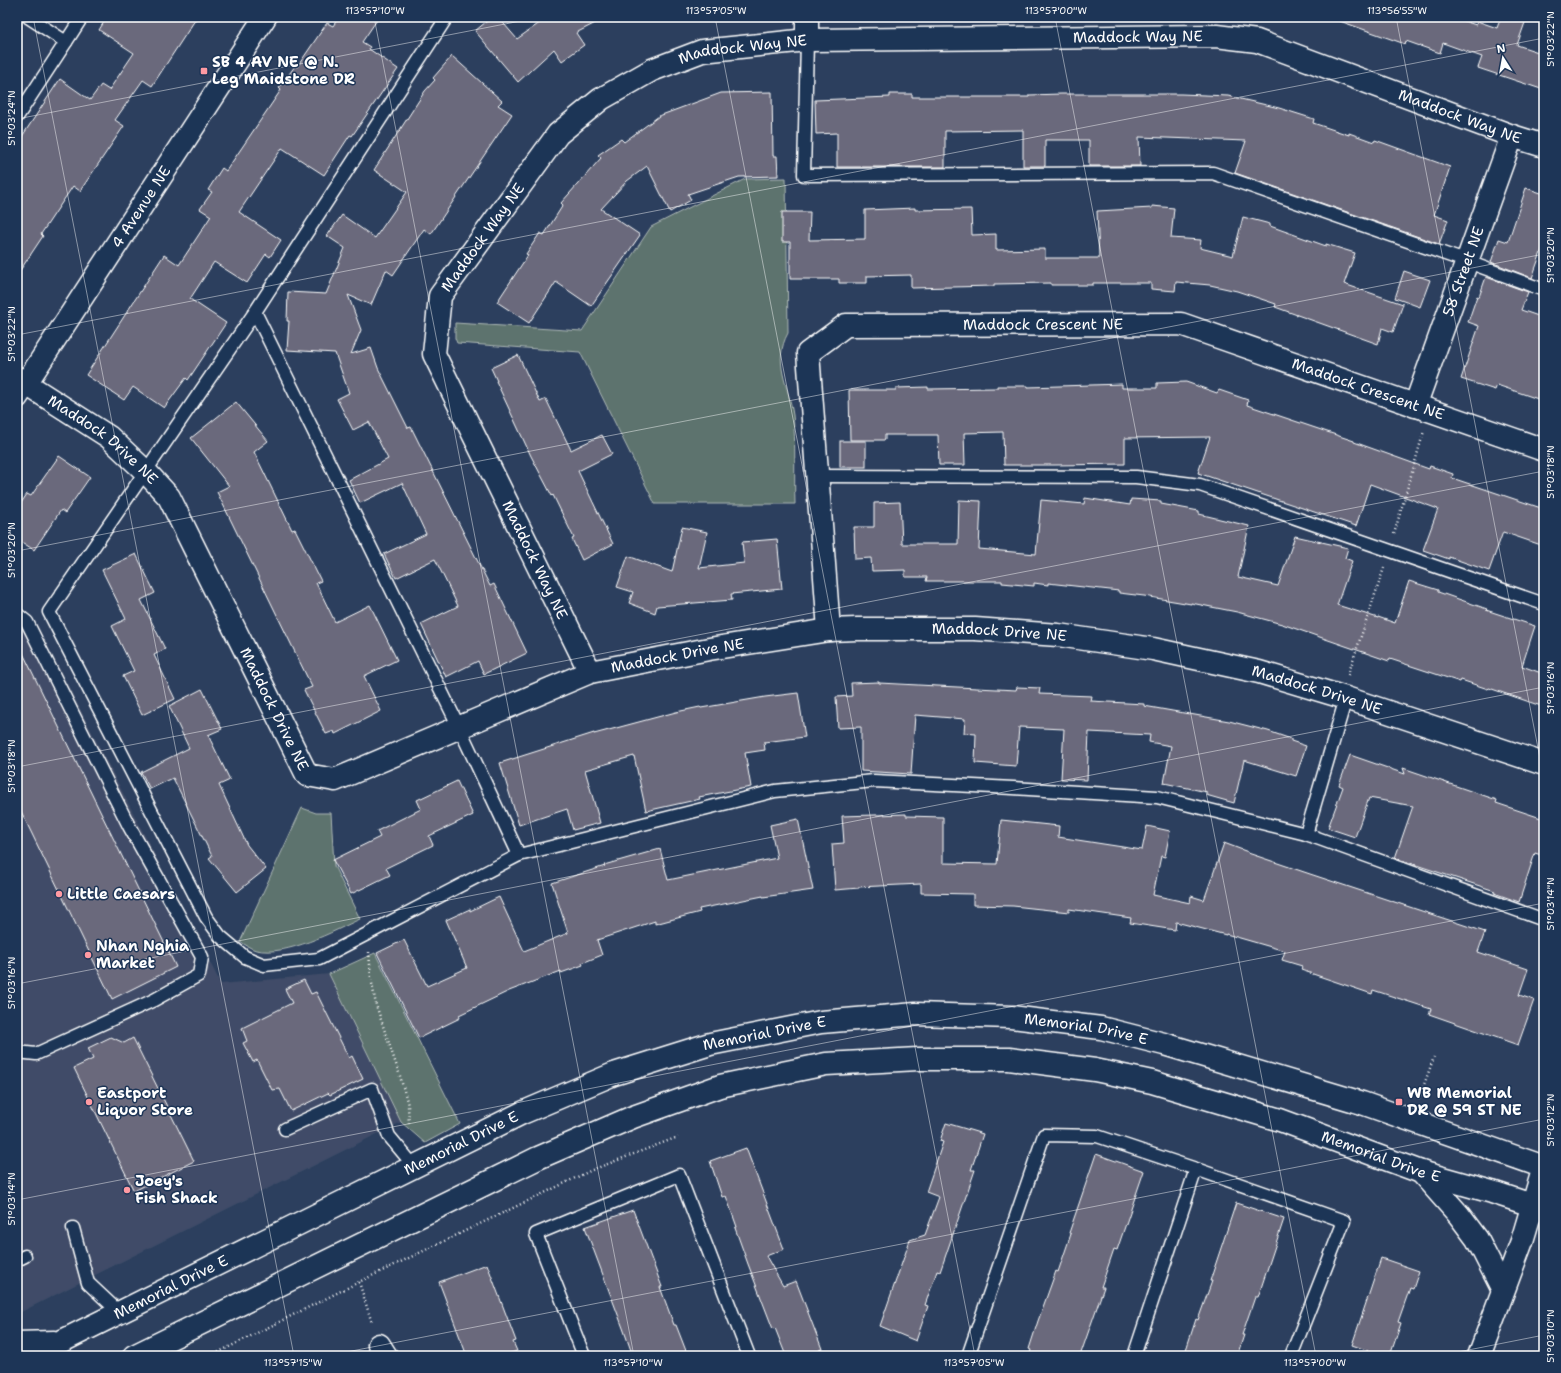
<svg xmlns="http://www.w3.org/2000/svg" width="1561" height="1373" viewBox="0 0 1561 1373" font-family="'Shantell Sans',sans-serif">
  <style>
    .built { fill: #3f4c67 }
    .green { fill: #5d736e; stroke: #aeb9b6 }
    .building { fill: #6a697b; stroke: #fff }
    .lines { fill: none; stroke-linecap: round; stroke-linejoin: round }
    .service-casing { stroke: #fff; stroke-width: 15 }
    .minor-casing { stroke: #fff; stroke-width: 25 }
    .secondary-casing { stroke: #fff; stroke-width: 25 }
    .path { stroke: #fff; stroke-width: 2.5; stroke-dasharray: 1 3; stroke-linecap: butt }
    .service { stroke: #1d3557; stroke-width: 12 }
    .minor { stroke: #1d3557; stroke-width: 22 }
    .secondary { stroke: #1d3557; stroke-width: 22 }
    .ticks { fill: none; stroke: #fff; stroke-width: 1; stroke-opacity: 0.45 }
    .poi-dot { fill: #ff9aa2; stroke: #1d3557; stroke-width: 1.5 }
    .labels { text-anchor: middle; stroke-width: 3; stroke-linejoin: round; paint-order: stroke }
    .street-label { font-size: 15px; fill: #fff; stroke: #1d3557 }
    .poi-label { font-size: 15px; font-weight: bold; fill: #fff; stroke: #1d3557; text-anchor: start }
    .neatline { fill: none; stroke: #fff; stroke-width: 1.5 }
    .ticks-label { font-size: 10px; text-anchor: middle; fill: #fff }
  </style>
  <rect width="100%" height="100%" fill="#2c3f5e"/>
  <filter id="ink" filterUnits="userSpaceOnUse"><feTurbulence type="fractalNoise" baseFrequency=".025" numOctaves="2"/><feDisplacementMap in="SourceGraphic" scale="8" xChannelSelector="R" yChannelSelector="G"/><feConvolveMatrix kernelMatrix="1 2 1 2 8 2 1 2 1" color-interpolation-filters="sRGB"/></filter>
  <g filter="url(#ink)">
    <polygon class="built" points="17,608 35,621 221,984 329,974 401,1122 17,1314"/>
    <g class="green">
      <path d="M786 178 788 333C772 362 789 386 793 415 796 443 794 476 795 504H655L580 352 457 343 455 338V323L582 331 651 227 745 179Z"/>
      <path d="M302 808 316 813H331L334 866 360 919C334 931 286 957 256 950 251 949 245 944 240 942Z"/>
      <polygon points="375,953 460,1124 425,1143 401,1122 329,974"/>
    </g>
    <g class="building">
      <polygon points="107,17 197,17 152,86 143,80 115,120 124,126 80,191 73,186 41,234 43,236 17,275 17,144 60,79 90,100 101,85 109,90 134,53 99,30"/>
      <polygon points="339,17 379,17 362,42 370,47 369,49 398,69 352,136 350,135 324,175 282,148 239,212 281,240 270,257 266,254 247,283 214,262 190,299 226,323 188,380 186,378 164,408 133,387 124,400 86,375 164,255 179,265 211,216 200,209 212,192 208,190 222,168 226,171 281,90 279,88 295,66 297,67 327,23 333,26"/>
      <polygon points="492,17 498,17 517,39 548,17 607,17 576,33 584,45 562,61 554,49 518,82 475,31"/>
      <polygon points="1337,17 1452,17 1476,25 1477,21 1497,28 1501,17 1527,17 1517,45 1544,54 1544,90 1478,68 1482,57 1443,43 1440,53 1406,41 1405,44 1337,20"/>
      <polygon points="452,56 502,101 498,105 512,114 431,234 424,229 393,275 386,270 371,305 348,295 361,330 351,354 371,348 378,368 408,428 411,427 490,586 494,584 527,653 484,674 478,661 446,677 421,624 458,606 435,559 396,578 384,554 426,534 402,483 360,503 349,480 388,459 369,422 353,430 337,399 349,393 335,353 287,350 289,321 287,321 288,292 326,294 345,248 327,236 342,215 375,238 407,192 374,170 425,91 435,80 433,78"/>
      <polygon points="772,92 773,156 777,156 778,176 739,177 688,194 691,200 670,212 647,166 627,181 601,209 640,235 591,306 556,282 529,323 497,302 528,255 526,254 540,233 544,235 563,205 561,203 601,158 598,155 621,139 624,142 659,116 721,93"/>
      <polygon points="890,94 912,94 912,97 1029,97 1029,95 1061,94 1181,94 1228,96 1279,108 1314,119 1313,123 1349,135 1349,133 1374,142 1375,140 1450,167 1434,215 1448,220 1439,244 1235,173 1246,141 1139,137 1140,166 1089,166 1089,140 1045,140 1045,166 1023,166 1023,130 945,131 945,167 837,167 837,133 816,134 815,100 890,97"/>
      <polygon points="1526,188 1544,194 1544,244 1532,278 1491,262 1499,239 1508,242"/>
      <polygon points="1152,206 1174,208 1171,238 1201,240 1200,248 1233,256 1243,217 1270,224 1270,226 1326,246 1326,244 1355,253 1344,284 1403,304 1393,332 1382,328 1378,344 1275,307 1276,304 1237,291 1210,285 1176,282 1175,291 1151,289 1151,283 1093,283 1093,285 1051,285 1051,283 994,284 994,286 911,288 911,275 867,276 867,283 839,283 839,279 790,279 790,242 782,242 782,212 810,212 809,240 865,239 865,210 915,208 915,210 971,209 972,235 996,234 996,250 1045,249 1045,258 1099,258 1097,211 1152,208"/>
      <polygon points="1404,271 1430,280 1420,307 1395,298"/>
      <polygon points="1486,277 1528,292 1521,310 1544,318 1544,401 1497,385 1495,390 1461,379 1479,326 1468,322 1477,296 1479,297"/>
      <polygon points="518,355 540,402 546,399 571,450 602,435 612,454 578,471 613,544 582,560 572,539 574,538 553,495 552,496 531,456 496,381 497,381 491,368"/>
      <polygon points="1186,382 1217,393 1219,390 1248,400 1247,405 1354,441 1354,442 1429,469 1430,466 1453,474 1452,478 1544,509 1544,546 1503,532 1489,571 1449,557 1449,559 1423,550 1438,509 1370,484 1356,526 1198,473 1210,437 1125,438 1125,464 1055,465 1004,465 1003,432 964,433 965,465 939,465 938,435 885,435 885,440 850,440 849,390 896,390 896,388 928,387 928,389 997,388 997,386 1028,386 1028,387 1122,384 1122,388 1157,388 1157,383"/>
      <polygon points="236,402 268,441 254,452 292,530 295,529 321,581 316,583 335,622 370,605 397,660 364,676 381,711 335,734 334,731 326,734 304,690 312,687 217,492 229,486 191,438"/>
      <rect x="840" y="441" width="26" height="26"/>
      <polygon points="59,456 90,477 65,513 61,510 34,550 17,539 17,509 27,494 31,496"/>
      <polygon points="1085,498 1130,505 1131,499 1161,501 1161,504 1199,511 1199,514 1249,526 1238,577 1278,586 1295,536 1348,548 1345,558 1352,561 1337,605 1378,618 1378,617 1395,623 1409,581 1438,590 1438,592 1487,609 1486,610 1535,626 1522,666 1544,674 1544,707 1489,688 1488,689 1461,680 1460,682 1390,659 1389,661 1282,624 1237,612 1191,603 1191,604 1144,596 1119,593 1119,591 1048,583 1048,585 1034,583 1034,586 1002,583 1002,581 926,581 927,577 905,577 905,570 872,571 871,558 855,559 854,527 874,527 874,503 900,502 902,544 958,544 959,500 981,501 979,549 1036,554 1041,500 1084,504"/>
      <polygon points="682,527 707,532 699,568 744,563 742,542 777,539 782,589 731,594 732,600 657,606 655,613 629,603 633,592 617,587 628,556 672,572"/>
      <polygon points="136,554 155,593 141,600 165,649 154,655 175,699 142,715 123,676 134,671 112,626 126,619 102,570"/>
      <polygon points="17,641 176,967 112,999 17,803"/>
      <polygon points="879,682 879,683 1016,690 1017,687 1040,688 1039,694 1092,696 1091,701 1144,704 1144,706 1229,721 1268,731 1291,739 1291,741 1306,746 1296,776 1244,760 1234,803 1206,795 1207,792 1164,783 1171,746 1149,742 1150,735 1089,732 1087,780 1061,779 1064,729 1019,727 1016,766 975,763 976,734 964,733 965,719 915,715 911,774 861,771 861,727 838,728 836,697 852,696 851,683"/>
      <polygon points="202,689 222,729 208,735 230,780 219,785 247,845 266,869 237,892 209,858 212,856 173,778 150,789 141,772 189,748 169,706"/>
      <polygon points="798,693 805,737 764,742 765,750 745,753 751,787 699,797 700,799 646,811 634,756 585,770 600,823 573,830 567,809 519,825 500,763 594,733 594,734 676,712 700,707 701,708 765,697"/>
      <polygon points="1350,755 1405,774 1403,768 1497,800 1496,803 1544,819 1544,856 1535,853 1519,902 1494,893 1495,891 1395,858 1413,806 1369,798 1355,837 1328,828 1343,787 1339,785"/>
      <polygon points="457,781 473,815 429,836 433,845 386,868 390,875 351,894 333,860 380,837 377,831 421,809 417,800"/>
      <polygon points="906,814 906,816 943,817 943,863 997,864 1001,820 1059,826 1058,837 1142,850 1147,826 1170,831 1165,857 1161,856 1153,895 1190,903 1191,896 1204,900 1224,843 1248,852 1248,853 1310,874 1485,932 1478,952 1528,969 1519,995 1534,1000 1518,1045 1429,1014 1431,1009 1373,990 1372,994 1301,970 1302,966 1282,960 1285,951 1226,934 1226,935 1176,922 1175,930 1130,923 1131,918 1069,909 1069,912 1013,906 973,905 973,894 921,893 921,884 858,887 859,888 835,890 832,844 844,843 842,816"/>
      <polygon points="798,819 813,890 763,897 763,896 699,909 700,912 655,924 655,921 597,940 602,955 582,963 583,965 561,973 561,971 509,991 459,1015 460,1018 419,1038 377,953 404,940 427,986 467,968 446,920 470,909 470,911 499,897 524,951 568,933 552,883 605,866 604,865 660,849 668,880 777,858 770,825"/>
      <polygon points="304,980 311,994 316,992 349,1058 352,1056 363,1079 330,1095 328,1093 291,1111 280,1089 272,1090 257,1060 253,1062 243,1043 247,1041 242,1028 292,1003 285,989"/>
      <polygon points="111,1037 124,1043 133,1038 194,1161 134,1191 74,1068 93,1059 88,1048"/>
      <polygon points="946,1123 983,1134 971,1170 975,1170 940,1272 937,1271 925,1305 928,1306 916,1341 880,1326 910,1240 925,1235 939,1197 926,1192 943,1142 940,1141"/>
      <polygon points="746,1148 784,1249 766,1256 783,1286 796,1281 822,1349 819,1350 821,1356 786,1356 775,1328 773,1329 748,1264 735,1228 737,1227 726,1196 722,1197 710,1161"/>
      <polygon points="1096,1154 1144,1171 1117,1250 1114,1249 1101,1287 1104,1287 1080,1356 1029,1356 1031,1350 1029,1349 1038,1321 1056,1271 1058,1272 1071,1234 1069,1233"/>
      <polygon points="1236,1203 1284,1219 1258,1297 1255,1297 1242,1335 1244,1335 1237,1356 1184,1356 1196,1319 1198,1320 1212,1281 1210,1281"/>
      <polygon points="633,1210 662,1287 660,1287 674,1325 676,1325 688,1356 633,1356 623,1328 585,1227"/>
      <polygon points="1381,1258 1419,1271 1413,1289 1410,1288 1398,1322 1401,1323 1390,1356 1383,1356 1352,1345"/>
      <polygon points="487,1264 516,1341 513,1342 517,1351 502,1356 467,1356 439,1282"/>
    </g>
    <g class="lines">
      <g class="service-casing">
        <g id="service">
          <polyline points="447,17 255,312 459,727 519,855"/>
          <polyline points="807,40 804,175 1213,173 1468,262 1544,290"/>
          <polyline points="66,42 82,17"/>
          <polyline points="17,117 66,42 28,17"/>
          <polyline points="255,312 49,612 206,917 220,936 245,957 264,965 319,959 519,855 775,791 874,781 1013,788 1157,797 1306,834 1544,920"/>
          <polyline points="817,476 1136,477 1200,485 1544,604"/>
          <polyline points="17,614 27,622 129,826 202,957 199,975 154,1000 36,1054 17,1052"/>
          <polyline points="1306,834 1346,698"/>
          <polyline points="285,1129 372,1089 389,1136 414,1166"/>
          <polyline points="1196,1169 1344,1221 1291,1356"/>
          <polyline points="73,1228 88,1283 120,1313"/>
          <polyline points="17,1260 25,1256"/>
          <polyline points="584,1356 536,1234 679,1175 749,1356"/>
          <polyline points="968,1356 1044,1135 1097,1136 1196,1169 1134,1356"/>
        </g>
      </g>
      <g class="minor-casing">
        <g id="minor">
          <polyline points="807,40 807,17"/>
          <path id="s1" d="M17 378 109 437 146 472 169 497 307 775 335 780 590 672 709 649 829 630 857 629H975L1058 635 1153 649 1259 672 1346 698 1544 764"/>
          <path id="s2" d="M17 397 265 17"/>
          <path id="s3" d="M1415 406 1512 136"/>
          <path id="s4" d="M829 630 808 353 846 325 1181 324 1544 450"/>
          <path id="s5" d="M590 672 434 354 440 296 558 134 601 99 652 70 702 51 807 40 1216 36 1257 41 1512 136 1544 146"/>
          <polyline points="379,1345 386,1356"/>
          <polyline points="1479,1356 1522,1241 1544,1167"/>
        </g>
      </g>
      <g class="secondary-casing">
        <g id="secondary">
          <polyline points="1421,1172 1459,1215 1477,1239 1503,1290"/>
          <polyline points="17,1343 54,1342"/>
          <path id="s6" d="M32 1356 522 1113 614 1074 710 1044 821 1022 916 1014 1011 1017 1101 1028 1164 1044 1362 1103 1544 1167"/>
          <path id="s7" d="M134 1356 538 1158 633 1117 720 1086 826 1064 918 1059H1009L1095 1070 1152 1082 1280 1120 1421 1172 1492 1192 1544 1209"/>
        </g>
      </g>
      <g class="path">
        <polyline points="1394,534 1424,431"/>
        <polyline points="1348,675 1384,568"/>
        <polyline points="369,952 371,978 376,1005 400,1076 408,1105 409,1126"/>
        <polyline points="1419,1099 1434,1057"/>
        <polyline points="359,1282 372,1323"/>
        <polyline points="211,1356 359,1282 592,1170 678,1137"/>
      </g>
      <use href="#service" class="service"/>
      <use href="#minor" class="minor"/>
      <use href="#secondary" class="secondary"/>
    </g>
  </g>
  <path class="ticks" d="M33 17 294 1356M374 17 634 1356M715 17 975 1356M1055 17 1316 1356M1396 17 1544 779M17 119 541 17M17 335 1544 38M17 551 1544 254M17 767 1544 471M17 984 1544 687M17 1200 1544 903M326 1356 1544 1119M1438 1356 1544 1335"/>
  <g class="poi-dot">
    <rect x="200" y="67" width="8" height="8" rx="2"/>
    <circle cx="59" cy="894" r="4"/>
    <circle cx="88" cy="955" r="4"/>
    <circle cx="89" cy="1102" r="4"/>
    <rect x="1395" y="1098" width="8" height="8" rx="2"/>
    <circle cx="127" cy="1190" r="4"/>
  </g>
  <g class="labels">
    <g class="street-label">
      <text dy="5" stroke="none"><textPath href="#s5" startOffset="1217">Maddock Way NE</textPath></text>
      <text dy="5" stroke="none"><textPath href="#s5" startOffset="821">Maddock Way NE</textPath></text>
      <text dy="5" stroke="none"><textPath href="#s5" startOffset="1553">Maddock Way NE</textPath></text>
      <text dy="5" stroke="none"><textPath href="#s2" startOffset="227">4 Avenue NE</textPath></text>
      <text dy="5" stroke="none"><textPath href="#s5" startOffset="485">Maddock Way NE</textPath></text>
      <text dy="5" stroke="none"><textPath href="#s3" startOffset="143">58 Street NE</textPath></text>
      <text dy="5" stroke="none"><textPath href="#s4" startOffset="522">Maddock Crescent NE</textPath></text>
      <text dy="5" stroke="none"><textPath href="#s4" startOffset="858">Maddock Crescent NE</textPath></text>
      <text dy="5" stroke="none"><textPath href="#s1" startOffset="106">Maddock Drive NE</textPath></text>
      <text transform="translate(535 560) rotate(64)" y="5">Maddock Way NE</text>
      <text dy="5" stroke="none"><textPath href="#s1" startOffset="1223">Maddock Drive NE</textPath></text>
      <text dy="5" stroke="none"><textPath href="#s1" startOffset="899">Maddock Drive NE</textPath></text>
      <text dy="5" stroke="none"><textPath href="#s1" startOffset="1547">Maddock Drive NE</textPath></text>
      <text dy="5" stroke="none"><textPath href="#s1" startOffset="431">Maddock Drive NE</textPath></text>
      <text dy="5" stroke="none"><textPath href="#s6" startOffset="1127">Memorial Drive E</textPath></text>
      <text dy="5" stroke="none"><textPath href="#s6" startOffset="803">Memorial Drive E</textPath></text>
      <text dy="5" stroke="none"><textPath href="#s6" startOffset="479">Memorial Drive E</textPath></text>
      <text dy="5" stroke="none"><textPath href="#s7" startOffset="1323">Memorial Drive E</textPath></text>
      <text dy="5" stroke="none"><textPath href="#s6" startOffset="155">Memorial Drive E</textPath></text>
    </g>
    <g class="poi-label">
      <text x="212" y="67">SB 4 AV NE @ N.<tspan x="212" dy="17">Leg Maidstone DR</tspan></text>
      <text x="67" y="899">Little Caesars</text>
      <text x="96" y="951">Nhan Nghia<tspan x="96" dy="17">Market</tspan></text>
      <text x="97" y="1098">Eastport<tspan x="97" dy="17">Liquor Store</tspan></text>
      <text x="1407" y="1098">WB Memorial<tspan x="1407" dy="17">DR @ 59 ST NE</tspan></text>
      <text x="135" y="1186">Joey's<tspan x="135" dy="17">Fish Shack</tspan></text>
    </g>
  </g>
  <rect width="1561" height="1373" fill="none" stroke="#1d3557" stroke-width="44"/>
  <g transform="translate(1503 58) rotate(349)" stroke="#1d3557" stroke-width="3" paint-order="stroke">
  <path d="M0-3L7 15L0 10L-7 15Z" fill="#ffffff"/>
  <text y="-6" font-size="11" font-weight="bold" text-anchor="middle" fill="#ffffff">N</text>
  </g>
  <rect x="22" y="22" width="1517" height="1329" class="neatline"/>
  <g class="ticks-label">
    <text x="375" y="14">113°57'10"W</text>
    <text x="716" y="14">113°57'05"W</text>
    <text x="1056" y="14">113°57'00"W</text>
    <text x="1397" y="14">113°56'55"W</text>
    <text transform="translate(1550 39) rotate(-90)" y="4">51°03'22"N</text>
    <text transform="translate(11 118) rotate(-90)" y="4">51°03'24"N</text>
    <text transform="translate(1550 255) rotate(-90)" y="4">51°03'20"N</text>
    <text transform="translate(11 334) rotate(-90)" y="4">51°03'22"N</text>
    <text transform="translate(1550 472) rotate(-90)" y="4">51°03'18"N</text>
    <text transform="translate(11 550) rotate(-90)" y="4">51°03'20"N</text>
    <text transform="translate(1550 688) rotate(-90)" y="4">51°03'16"N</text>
    <text transform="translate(11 766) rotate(-90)" y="4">51°03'18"N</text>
    <text transform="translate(1550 904) rotate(-90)" y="4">51°03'14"N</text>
    <text transform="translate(11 983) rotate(-90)" y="4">51°03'16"N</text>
    <text transform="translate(1550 1120) rotate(-90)" y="4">51°03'12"N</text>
    <text transform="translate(11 1199) rotate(-90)" y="4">51°03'14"N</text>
    <text transform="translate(1550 1336) rotate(-90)" y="4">51°03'10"N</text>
    <text x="293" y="1366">113°57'15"W</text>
    <text x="633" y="1366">113°57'10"W</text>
    <text x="974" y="1366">113°57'05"W</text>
    <text x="1315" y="1366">113°57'00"W</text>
  </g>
</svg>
